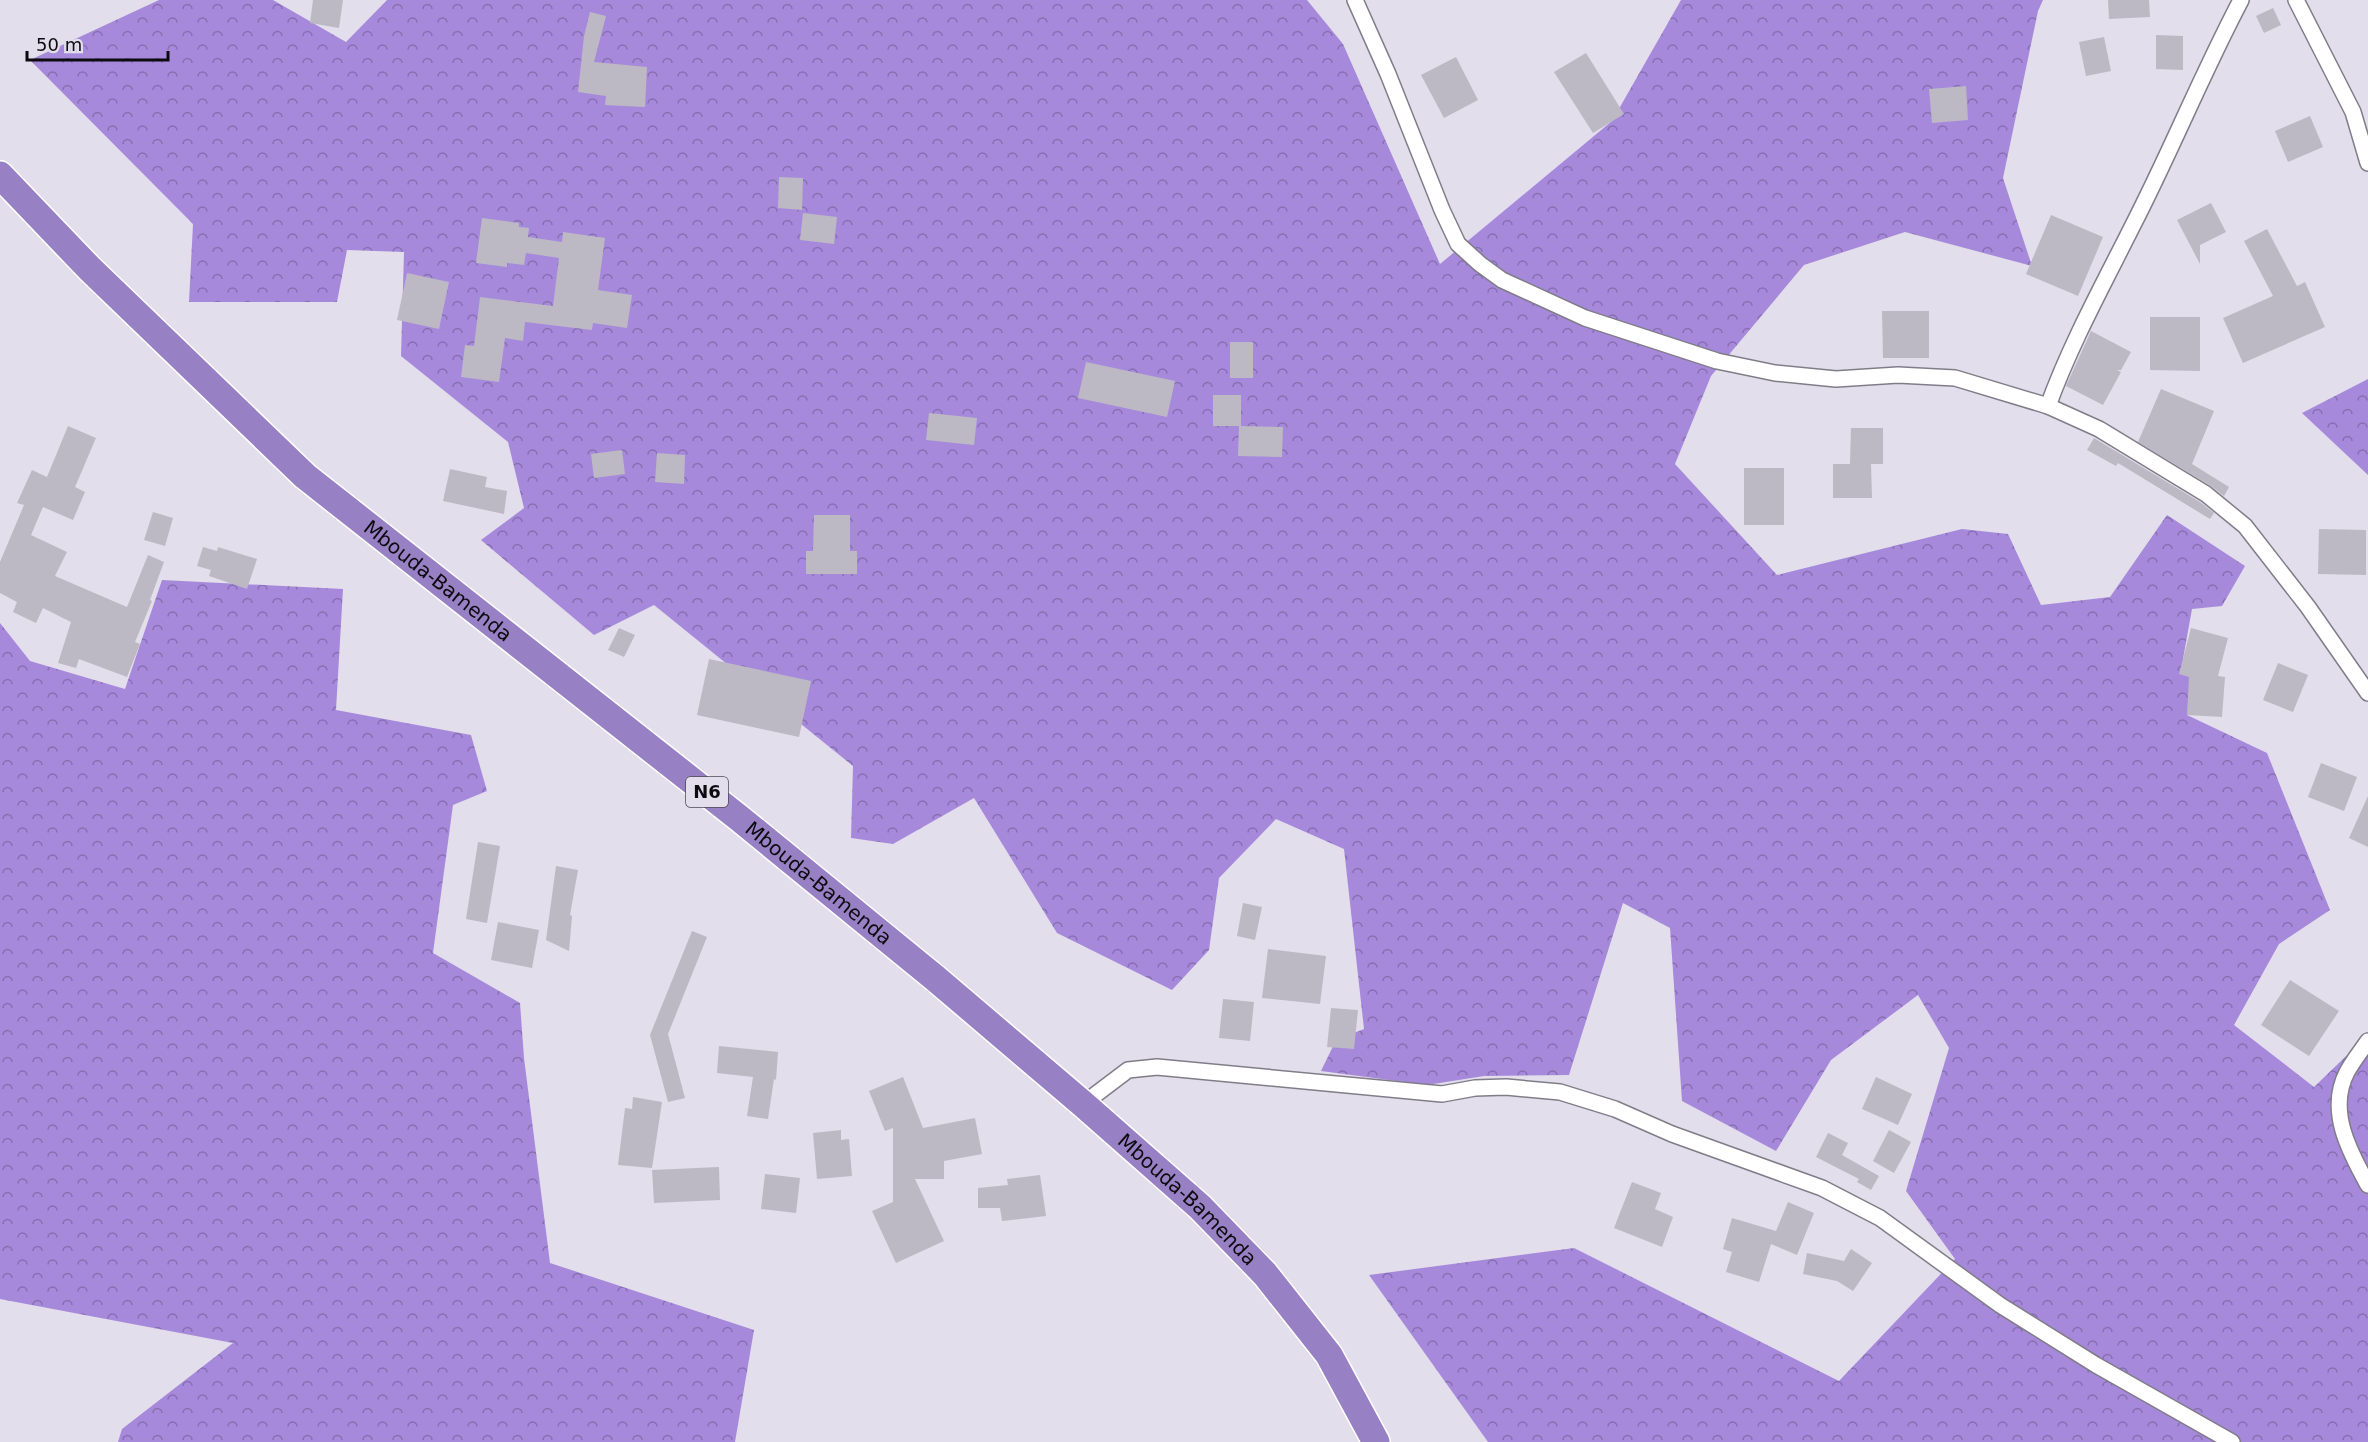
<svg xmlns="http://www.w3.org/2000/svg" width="2368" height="1442" viewBox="0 0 2368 1442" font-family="'DejaVu Sans',sans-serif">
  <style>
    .forest { fill: url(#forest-crowns) }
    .building { fill: #bcb9c5 }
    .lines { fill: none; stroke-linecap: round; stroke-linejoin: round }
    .street-casing { stroke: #807d89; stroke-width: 18 }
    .highway-casing { stroke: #fff; stroke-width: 30 }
    .street { stroke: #fff; stroke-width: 15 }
    .highway { stroke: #9880c4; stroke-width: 27 }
    .labels { text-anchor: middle; stroke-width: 5; stroke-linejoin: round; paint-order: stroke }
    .shield { fill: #e2deeb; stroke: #4d4a51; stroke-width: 1.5 }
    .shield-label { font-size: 18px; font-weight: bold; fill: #0d0b0f }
    .street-label { font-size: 20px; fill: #0d0b0f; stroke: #e2deeb }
  </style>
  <defs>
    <pattern id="forest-crowns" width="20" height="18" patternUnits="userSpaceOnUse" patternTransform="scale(1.5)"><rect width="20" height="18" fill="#a789dc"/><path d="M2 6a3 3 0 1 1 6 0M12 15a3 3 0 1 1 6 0" fill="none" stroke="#866eb1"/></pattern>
  </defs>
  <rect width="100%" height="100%" fill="#e2deeb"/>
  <g class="forest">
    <polygon points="159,0 273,0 346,42 387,0 1307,0 1343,44 1440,264 1612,121 1681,0 2043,0 2038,11 2003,178 2032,266 1905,232 1804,265 1711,376 1675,464 1777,575 1962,529 2008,534 2041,605 2110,597 2167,515 2245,566 2222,606 2192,609 2183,659 2204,666 2187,715 2267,753 2330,910 2279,944 2234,1025 2314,1087 2368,1035 2368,1442 1488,1442 1369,1275 1574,1248 1839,1381 1955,1259 1906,1191 1949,1048 1918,995 1831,1060 1776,1151 1682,1101 1670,928 1623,903 1569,1075 1484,1076 1427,1085 1321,1071 1336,1040 1364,1029 1344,849 1276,819 1219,878 1209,950 1172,990 1057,933 974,798 893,844 851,838 853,766 654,605 594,635 481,540 524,508 508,442 401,356 404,252 347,250 337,302 189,302 193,224 30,60"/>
    <polygon points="2368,379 2368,475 2302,413"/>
    <polygon points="162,580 343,589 336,710 471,735 487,791 453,805 433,953 520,1003 524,1058 550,1263 754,1330 735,1442 118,1442 122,1429 233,1343 0,1299 0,623 30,661 125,689"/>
  </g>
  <g class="building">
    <polygon points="313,0 343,0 339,28 310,23"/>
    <polygon points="2108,0 2149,0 2150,17 2109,19"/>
    <polygon points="2273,8 2281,25 2264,33 2256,16"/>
    <polygon points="590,12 606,16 594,62 647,67 645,107 605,105 606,96 578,92 584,36"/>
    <polygon points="2156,35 2183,36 2183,70 2156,69"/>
    <polygon points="2104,37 2111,71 2086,76 2079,42"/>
    <polygon points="1586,53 1624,114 1593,133 1554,72"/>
    <polygon points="1456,57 1478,100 1444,118 1421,75"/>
    <polygon points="1966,86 1968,120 1932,123 1929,89"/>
    <polygon points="2310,116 2323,147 2288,162 2275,131"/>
    <polygon points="779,177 803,178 802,210 778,208"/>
    <polygon points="2211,203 2226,232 2200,245 2200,264 2177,220"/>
    <polygon points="803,213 837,217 834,244 800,240"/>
    <polygon points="2051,215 2103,237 2078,296 2026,274"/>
    <polygon points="482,218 519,223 519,227 529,228 528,237 562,242 563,232 605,238 598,290 632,295 627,328 593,323 592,330 525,322 523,341 505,338 499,382 461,377 465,345 474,346 480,297 553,306 559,258 526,253 524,265 507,263 507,267 476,263"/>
    <polygon points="2267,229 2297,286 2305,282 2325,327 2243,363 2223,318 2273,296 2244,241"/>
    <polygon points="407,273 449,282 439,329 397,320"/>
    <polygon points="1882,311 1929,311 1929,358 1883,358"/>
    <polygon points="2150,317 2200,317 2200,371 2150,370"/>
    <polygon points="2091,331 2131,352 2121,370 2117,370 2121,372 2103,405 2066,386"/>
    <rect x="1230" y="342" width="23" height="36"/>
    <polygon points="1086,362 1175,381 1167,417 1078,398"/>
    <polygon points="2161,389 2214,411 2192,464 2229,487 2224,496 2211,486 2138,442"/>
    <rect x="1213" y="395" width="28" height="31"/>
    <polygon points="929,413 977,418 974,445 926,440"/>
    <polygon points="68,426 96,438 75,487 85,492 73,520 43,507 31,535 67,552 55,576 127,607 148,555 164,562 150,600 152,601 135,642 140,644 127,677 79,659 76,668 58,663 71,622 43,608 36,623 13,612 17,602 0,593 0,562 24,505 17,503 32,470 47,477"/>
    <polygon points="1239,426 1283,427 1282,457 1238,456"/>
    <polygon points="1851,428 1883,428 1883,464 1871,464 1872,498 1833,498 1833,464 1850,464"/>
    <polygon points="2094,438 2200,502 2214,513 2210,519 2118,463 2116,466 2087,450"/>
    <polygon points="622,450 625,474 594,478 591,454"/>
    <polygon points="657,453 685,455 684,484 655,482"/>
    <rect x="1744" y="468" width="40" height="57"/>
    <polygon points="450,469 487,477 485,487 507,491 504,514 443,501"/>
    <polygon points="153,512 173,518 165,546 144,540"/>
    <polygon points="814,515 850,515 850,551 857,551 857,574 806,574 806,551 813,551"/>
    <polygon points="2319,529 2366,530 2366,575 2318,574"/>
    <polygon points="203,547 217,551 218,547 257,559 247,589 209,576 211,570 197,566"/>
    <polygon points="619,628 635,635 624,657 608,650"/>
    <polygon points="2191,628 2228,638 2218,676 2225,677 2222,717 2187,715 2189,677 2179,674"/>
    <polygon points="709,659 811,681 799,737 697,715"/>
    <polygon points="2278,663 2308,675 2293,712 2263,700"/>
    <polygon points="2321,763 2357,777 2344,811 2308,797"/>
    <polygon points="2368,796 2368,847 2349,838"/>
    <polygon points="478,842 500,846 487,923 466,919"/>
    <polygon points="556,866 578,870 570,915 572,916 569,951 546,940"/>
    <polygon points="1243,903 1262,907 1255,940 1237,936"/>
    <polygon points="498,922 539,930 532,968 491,960"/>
    <polygon points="692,931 707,937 668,1034 685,1098 668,1102 650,1035"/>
    <polygon points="1268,949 1326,956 1320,1004 1262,998"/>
    <polygon points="2290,980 2339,1011 2309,1056 2261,1025"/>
    <polygon points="1223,999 1254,1002 1250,1041 1219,1038"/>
    <polygon points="1331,1008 1358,1010 1354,1049 1327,1047"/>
    <polygon points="719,1046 778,1052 776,1080 774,1079 768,1119 747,1116 753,1077 717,1073"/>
    <polygon points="903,1077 923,1128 975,1118 982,1154 944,1161 944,1179 915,1179 944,1241 896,1263 872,1211 893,1202 893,1128 885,1131 869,1091"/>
    <polygon points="1876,1077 1912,1094 1898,1125 1862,1109"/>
    <polygon points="633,1097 662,1102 652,1168 618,1165 625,1108 632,1109"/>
    <polygon points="841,1130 841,1140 849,1139 852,1176 817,1179 813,1133"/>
    <polygon points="1889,1130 1911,1142 1894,1173 1873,1161"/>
    <polygon points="1828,1133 1848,1143 1842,1155 1879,1176 1871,1190 1857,1182 1859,1179 1816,1157"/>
    <polygon points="719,1167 720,1200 654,1203 652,1170"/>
    <polygon points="765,1174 800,1178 796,1213 761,1209"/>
    <polygon points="1040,1175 1046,1216 1002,1221 1000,1208 978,1208 978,1188 1008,1185 1007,1179"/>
    <polygon points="1632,1182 1661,1193 1655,1209 1673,1217 1662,1247 1614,1228"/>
    <polygon points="1788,1202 1814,1213 1797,1255 1771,1244 1759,1282 1726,1272 1732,1252 1723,1249 1732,1218 1776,1231"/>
    <polygon points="1851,1249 1872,1263 1853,1291 1837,1281 1803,1274 1807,1253 1844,1261"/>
  </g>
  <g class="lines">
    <g class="street-casing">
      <g id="street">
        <polyline points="1355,0 1388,74 1442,210 1458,244 1480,264 1502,280 1585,318 1717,361 1775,373 1836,379 1898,375 1955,378 2048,406 2099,429 2206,494 2245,526 2308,607 2368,693"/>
        <polyline points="2296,0 2353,112 2368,163"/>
        <path d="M2048 406C2071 343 2103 285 2133 225 2171 151 2202 74 2241 0"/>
        <path d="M2368 1041C2361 1051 2353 1061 2347 1072 2327 1110 2349 1151 2368 1185"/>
        <polyline points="1083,1104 1128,1070 1157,1067 1442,1094 1475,1088 1506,1087 1560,1092 1615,1109 1672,1134 1822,1188 1880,1218 2000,1305 2096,1365 2232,1442"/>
      </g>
    </g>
    <g class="highway-casing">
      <g id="highway">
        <path id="s1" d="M0 175 89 268 305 476 739 818 935 978 1083 1104 1200 1207 1265 1274 1329 1355 1376 1442"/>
      </g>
    </g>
    <use href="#street" class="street"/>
    <use href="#highway" class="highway"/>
  </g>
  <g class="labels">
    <rect class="shield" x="686" y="777" width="42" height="30" rx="4.5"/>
    <g class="shield-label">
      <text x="707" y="798">N6</text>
    </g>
    <g class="street-label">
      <text dy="7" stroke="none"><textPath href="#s1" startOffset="598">Mbouda-Bamenda</textPath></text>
      <text dy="7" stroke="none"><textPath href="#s1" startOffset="1084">Mbouda-Bamenda</textPath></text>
      <text dy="7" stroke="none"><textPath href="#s1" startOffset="1570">Mbouda-Bamenda</textPath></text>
    </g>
  </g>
  <path d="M27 51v9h141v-9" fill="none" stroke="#0d0b0f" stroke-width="3"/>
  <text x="36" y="51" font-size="18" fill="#0d0b0f" stroke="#e2deeb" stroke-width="4.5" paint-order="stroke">50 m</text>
</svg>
